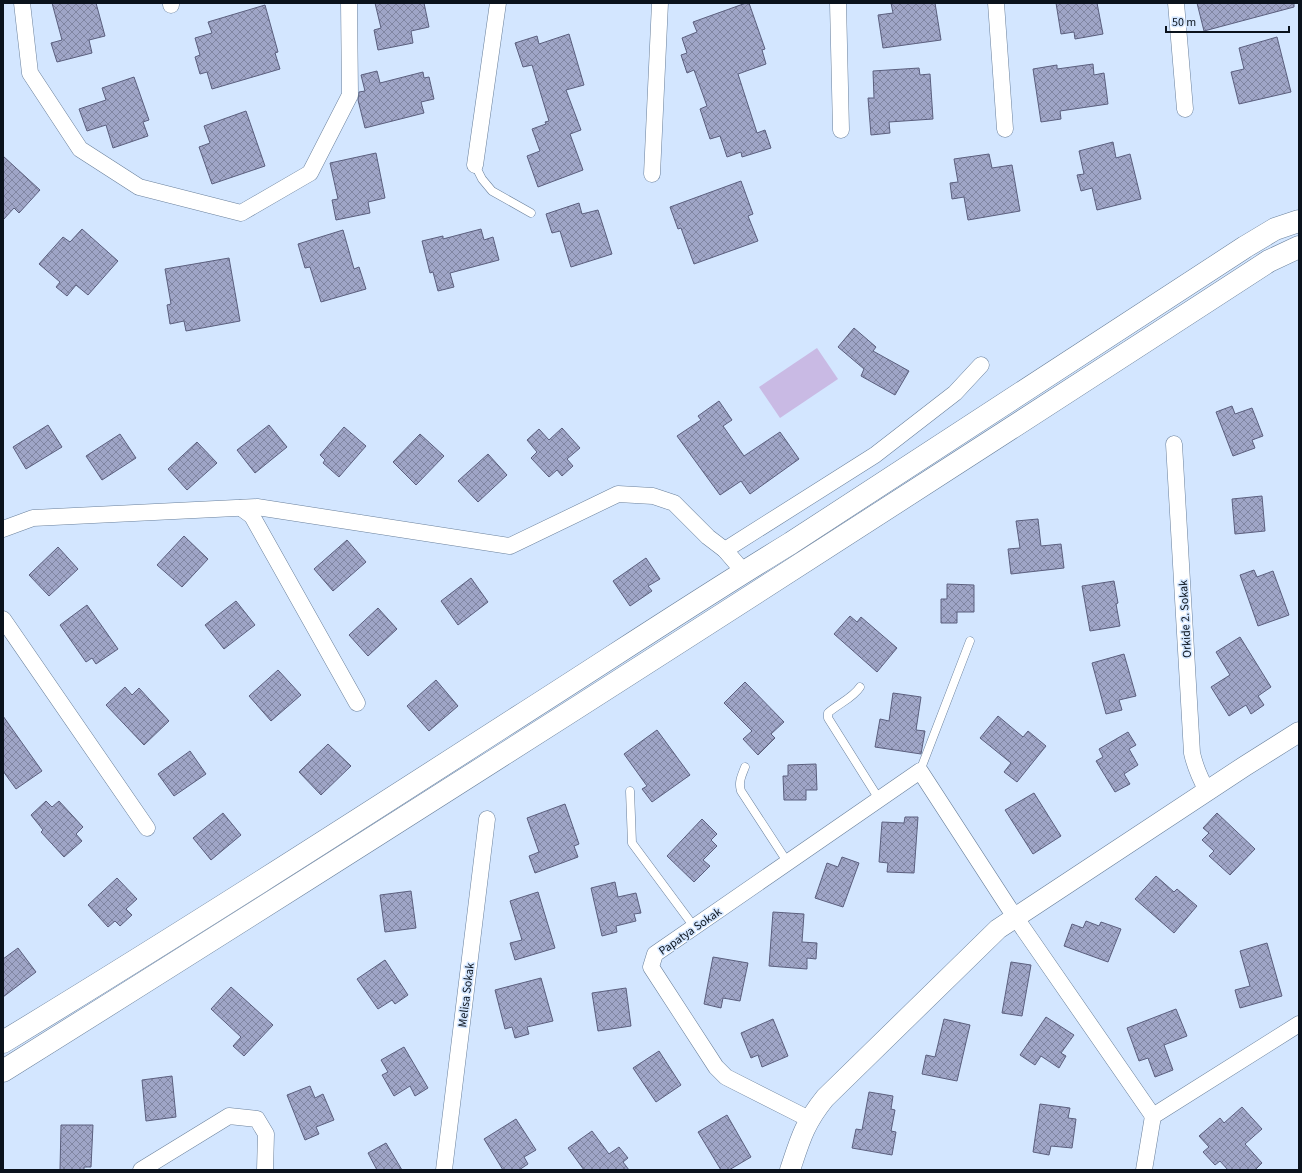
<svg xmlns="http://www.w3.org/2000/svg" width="1302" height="1173" viewBox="0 0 1302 1173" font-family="'Source Sans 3',sans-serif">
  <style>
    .pitch { fill: #c9bae4 }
    .building { fill: url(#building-cross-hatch); stroke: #5b5f7e }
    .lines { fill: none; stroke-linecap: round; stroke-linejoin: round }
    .service-casing { stroke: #6a809c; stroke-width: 9 }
    .minor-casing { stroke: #6a809c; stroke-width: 17 }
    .tertiary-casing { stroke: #6a809c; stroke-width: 21 }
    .secondary-casing { stroke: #6a809c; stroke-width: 23 }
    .service { stroke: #fff; stroke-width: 8 }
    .minor { stroke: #fff; stroke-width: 16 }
    .tertiary { stroke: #fff; stroke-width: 20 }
    .secondary { stroke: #fff; stroke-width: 22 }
    .labels { text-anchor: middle; stroke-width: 3; stroke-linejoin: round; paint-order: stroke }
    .street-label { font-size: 12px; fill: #0a121c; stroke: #d3e6ff }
  </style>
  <defs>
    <pattern id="building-cross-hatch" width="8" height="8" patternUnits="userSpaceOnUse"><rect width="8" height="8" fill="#9fa5c7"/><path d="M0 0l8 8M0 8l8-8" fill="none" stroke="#8085a1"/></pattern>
  </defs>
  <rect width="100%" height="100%" fill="#d3e6ff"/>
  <polygon class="pitch" points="817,348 838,379 780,418 759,387"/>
  <g class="building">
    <polygon points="52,3 96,3 105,36 89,40 92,53 57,62 51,43 62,40"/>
    <polygon points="375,3 424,3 429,27 411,31 413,43 378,50 374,30 381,28"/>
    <polygon points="746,3 749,3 765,49 762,50 766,64 738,74 757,133 765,130 771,148 742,157 741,152 727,157 720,136 710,139 700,109 707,106 694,70 687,73 681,55 687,53 682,38 697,32 693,22"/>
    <polygon points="891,3 935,3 941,40 883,48 878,15 893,13"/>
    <polygon points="1056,3 1097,3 1103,34 1075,39 1074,32 1061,34"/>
    <polygon points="1197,3 1294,3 1294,7 1204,31"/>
    <polygon points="265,5 278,52 275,53 280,69 212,89 207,72 200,74 195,57 200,55 195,38 212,33 208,22"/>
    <polygon points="569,34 584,85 566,90 581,130 570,134 583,170 538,187 527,156 540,151 532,129 546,124 545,122 549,121 532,65 523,67 515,43 537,36 539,44"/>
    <polygon points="1277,37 1291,92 1239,104 1231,72 1244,69 1239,48"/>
    <polygon points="1093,64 1094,75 1104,73 1108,104 1060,111 1061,119 1041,122 1033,69 1057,65 1057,69"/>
    <polygon points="919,68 920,75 930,74 933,119 889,122 890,133 871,135 868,98 874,98 873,71"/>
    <polygon points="377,71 380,83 423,72 424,78 429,77 434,99 421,102 424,113 365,128 358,100 359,92 365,91 361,75"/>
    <polygon points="134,77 149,120 143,122 148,136 113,148 106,125 87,131 79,109 106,100 102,88"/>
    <polygon points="246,111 265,166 212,184 199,147 210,143 204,126"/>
    <polygon points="1113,142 1116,158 1130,154 1141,199 1097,210 1092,188 1081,191 1077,175 1084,174 1079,151"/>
    <polygon points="376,153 385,198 368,202 370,213 336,220 332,200 338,199 330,163"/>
    <polygon points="989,154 992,168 1012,165 1020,211 968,220 964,197 952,199 950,183 958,182 954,159"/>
    <polygon points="3,156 40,190 19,213 14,208 3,220"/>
    <polygon points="741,181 753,214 748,216 758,241 694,264 681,228 678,229 670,207"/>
    <polygon points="579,203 582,214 598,210 612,254 571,267 560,231 552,233 546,214"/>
    <polygon points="82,229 118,261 88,295 76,285 67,296 56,287 60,282 39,264 63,237 70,242"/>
    <polygon points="481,229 484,240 493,237 499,260 450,273 454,287 438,291 433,272 430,273 422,241 443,236 443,239"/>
    <polygon points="343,230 354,269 359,267 366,289 321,302 310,267 305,268 298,244"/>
    <polygon points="229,258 240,321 186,331 184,321 170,324 167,305 171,304 165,269"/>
    <polygon points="854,328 876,347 873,351 909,371 895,395 861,376 864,369 838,347"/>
    <polygon points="719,401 732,420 723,426 744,456 780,432 799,459 750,494 741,481 720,495 677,436 701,420 698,416"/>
    <polygon points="1232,406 1235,414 1252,408 1263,436 1252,440 1255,448 1233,456 1216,412"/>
    <polygon points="48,425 62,447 26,469 13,447"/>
    <polygon points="269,425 287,447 255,473 237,450"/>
    <polygon points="344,427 366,446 339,477 323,463 325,460 320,455"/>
    <polygon points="562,428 580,448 567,459 573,466 562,476 557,470 549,477 531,458 537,452 527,440 539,429 549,440"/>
    <polygon points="120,434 136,458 102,480 86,456"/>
    <polygon points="420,434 444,456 416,485 393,462"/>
    <polygon points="197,442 217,463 187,490 168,469"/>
    <polygon points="488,454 507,475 478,502 458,481"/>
    <polygon points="1262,496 1265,531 1235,534 1232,499"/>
    <polygon points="1038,519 1041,546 1061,544 1064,568 1011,574 1008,549 1020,548 1016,521"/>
    <polygon points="184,536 208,559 182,587 157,565"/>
    <polygon points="347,540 366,562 333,591 314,569"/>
    <polygon points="58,547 78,569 49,596 29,575"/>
    <polygon points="646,558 660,579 648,586 652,591 630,606 613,581"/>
    <polygon points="1254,570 1257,577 1273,571 1289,615 1258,626 1240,575"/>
    <polygon points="471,578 488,602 458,625 441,601"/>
    <polygon points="1114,581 1118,603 1116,604 1120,626 1090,631 1082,586"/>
    <polygon points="947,584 974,585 974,612 957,612 957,623 941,623 941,599 947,599"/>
    <polygon points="236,601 255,625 224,649 205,625"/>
    <polygon points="87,605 118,649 96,664 92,658 86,662 60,625"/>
    <polygon points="378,608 397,629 368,656 349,635"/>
    <polygon points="850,616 857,622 861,617 897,648 877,672 834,634"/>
    <polygon points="1240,637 1271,687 1258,696 1264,705 1251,714 1246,705 1229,716 1211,687 1230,675 1216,652"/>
    <polygon points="1124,654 1136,696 1119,700 1122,710 1106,714 1092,663"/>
    <polygon points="278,670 301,695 271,721 249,696"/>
    <polygon points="436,680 458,706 429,731 407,706"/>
    <polygon points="745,682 784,722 771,734 775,738 758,755 743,739 752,731 724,703"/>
    <polygon points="125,687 132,695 139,688 169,721 144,745 106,705"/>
    <polygon points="893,693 921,697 916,730 925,731 921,754 875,747 880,719 889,721"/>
    <polygon points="3,716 42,771 16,789 3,771"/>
    <polygon points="998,716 1023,737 1028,731 1046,746 1017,782 1004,772 1011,763 980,738"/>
    <polygon points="657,730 690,775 652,802 642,789 647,786 624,754"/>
    <polygon points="1128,732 1136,745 1129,749 1138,765 1124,774 1130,784 1115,792 1096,761 1103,757 1099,749"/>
    <polygon points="328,744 351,766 321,795 299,772"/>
    <polygon points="190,751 206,774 174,796 158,774"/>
    <polygon points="816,764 817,790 806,790 806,800 784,800 783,776 788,776 788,765"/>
    <polygon points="1034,793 1061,836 1033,854 1005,810"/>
    <polygon points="46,801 52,807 59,801 83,827 76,834 82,841 64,857 41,832 43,830 31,815"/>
    <polygon points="565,804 579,844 574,846 578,857 535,873 529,856 539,852 527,818"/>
    <polygon points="223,813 241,835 211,860 193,838"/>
    <polygon points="1217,813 1255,849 1230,875 1209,856 1214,851 1202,840 1209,833 1203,828"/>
    <polygon points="905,817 918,817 914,873 887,872 888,863 879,862 882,822 904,823"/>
    <polygon points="702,819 717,834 711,840 717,846 703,860 710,866 694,882 667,856"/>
    <polygon points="842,857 859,863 843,907 815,898 827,863 838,867"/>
    <polygon points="1156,876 1174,892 1177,889 1197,906 1174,933 1135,899"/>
    <polygon points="117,878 137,899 126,909 132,915 120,926 115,921 108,927 88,905"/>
    <polygon points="615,882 618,897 636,893 641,913 634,914 636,921 616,926 617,932 602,936 591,888"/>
    <polygon points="411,891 416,928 385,932 380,895"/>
    <polygon points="538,892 555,948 515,960 510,943 522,940 510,901"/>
    <polygon points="773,912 804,914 802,942 817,943 816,959 807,958 807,969 769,966"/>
    <polygon points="1086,921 1099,926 1101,922 1121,929 1108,962 1064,946 1072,924 1083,928"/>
    <polygon points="1267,943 1282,996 1240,1008 1235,990 1250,986 1240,951"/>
    <polygon points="18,948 36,972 3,997 3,959"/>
    <polygon points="713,957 748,963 740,1001 723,998 721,1008 704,1004"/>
    <polygon points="385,960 408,995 395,1004 392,1000 378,1009 357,979"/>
    <polygon points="1011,962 1031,965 1022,1016 1002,1013"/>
    <polygon points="541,978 553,1021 527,1027 529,1034 515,1038 512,1027 505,1029 495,990"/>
    <polygon points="231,987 273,1025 244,1056 233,1046 241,1037 211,1009"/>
    <polygon points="626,988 631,1026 598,1031 592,993"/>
    <polygon points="1176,1009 1187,1036 1164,1045 1173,1070 1155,1077 1148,1058 1139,1061 1127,1028"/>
    <polygon points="1046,1017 1074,1035 1061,1053 1066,1056 1059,1068 1041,1056 1035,1065 1020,1055"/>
    <polygon points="773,1019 788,1056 762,1067 758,1055 751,1058 741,1033"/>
    <polygon points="944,1019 970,1025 957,1081 922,1074 926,1055 935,1057"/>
    <polygon points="404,1047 428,1088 415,1096 410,1086 394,1096 382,1075 388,1072 381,1060"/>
    <polygon points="659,1051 681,1085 656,1102 633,1068"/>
    <polygon points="172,1076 176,1117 146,1121 142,1080"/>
    <polygon points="310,1086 315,1098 323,1094 334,1120 316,1127 319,1134 305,1140 287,1095"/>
    <polygon points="869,1092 893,1096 891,1109 895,1110 891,1131 896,1132 892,1155 852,1148 856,1129 862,1130"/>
    <polygon points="1040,1104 1070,1108 1068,1118 1076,1119 1072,1148 1051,1146 1049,1155 1033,1152"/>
    <polygon points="1242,1107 1262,1129 1245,1144 1262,1163 1255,1170 1228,1170 1220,1161 1215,1165 1203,1152 1209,1147 1199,1136 1220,1118 1224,1123"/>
    <polygon points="727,1115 751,1157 729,1170 721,1170 698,1132"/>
    <polygon points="516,1119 536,1150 524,1157 528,1164 519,1170 503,1170 484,1139"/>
    <polygon points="61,1125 93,1125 91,1167 84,1167 84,1170 60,1170"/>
    <polygon points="592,1131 609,1154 619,1147 628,1158 623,1162 629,1170 584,1170 568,1148"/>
    <polygon points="386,1143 402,1170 377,1170 368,1153"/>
  </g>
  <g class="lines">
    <g class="service-casing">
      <g id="service">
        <polyline points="475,165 482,179 492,191 531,213"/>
        <path d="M860 687C853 698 838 704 828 713V718L879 799"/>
        <path d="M745 767C742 775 738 782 741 791L788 863"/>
        <polyline points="920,771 970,641"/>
        <polyline points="630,791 632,843 695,928"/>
      </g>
    </g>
    <g class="minor-casing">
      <g id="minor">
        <polyline points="22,3 30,73 80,149 139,187 241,213 310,173 350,95 349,3"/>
        <polyline points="171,3 171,5"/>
        <polyline points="838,3 841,130"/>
        <polyline points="996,3 1005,129"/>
        <polyline points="1176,3 1185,109"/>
        <polyline points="475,165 498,3"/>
        <polyline points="652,174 660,3"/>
        <path d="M1174 444 1192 753C1195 767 1200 778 1207 791"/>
        <polyline points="241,508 252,516 357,703"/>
        <polyline points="3,529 33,518 257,507 510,546 618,494 653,496 674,503 708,537 725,550 743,571"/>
        <polyline points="725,550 875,455 955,393 981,365"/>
        <polyline points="3,619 147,828"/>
        <polyline points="809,1119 726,1077 716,1067 651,967 655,954 920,771 1009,908 1153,1116"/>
        <polyline points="141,1170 229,1116 257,1119 266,1134 265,1170"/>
        <polyline points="444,1170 487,819"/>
        <polyline points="1144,1170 1153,1116 1299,1024"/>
      </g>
    </g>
    <g class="tertiary-casing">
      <path id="tertiary" d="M790 1170C800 1140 804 1124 825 1098L998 929 1245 766 1299 732"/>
    </g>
    <g class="secondary-casing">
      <g id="secondary">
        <path d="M3 1042C176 937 347 827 518 717 609 659 699 599 791 543L1245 247 1275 229 1299 221"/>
        <path d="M3 1071C428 805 849 534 1269 261L1299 247"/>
      </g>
    </g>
    <use href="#service" class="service"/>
    <use href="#minor" class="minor"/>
    <use href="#tertiary" class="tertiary"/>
    <use href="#secondary" class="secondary"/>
  </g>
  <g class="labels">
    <g class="street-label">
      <text transform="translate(1185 619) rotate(-93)" y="4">Orkide 2. Sokak</text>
      <text transform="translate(690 931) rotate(-35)" y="4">Papatya Sokak</text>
      <text transform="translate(466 995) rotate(-83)" y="4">Melisa Sokak</text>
    </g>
  </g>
  <rect width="1302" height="1173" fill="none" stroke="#0a121c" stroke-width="8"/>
  <path d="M1166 26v6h123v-6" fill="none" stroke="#0a121c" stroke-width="2"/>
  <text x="1172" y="26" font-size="12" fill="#0a121c" stroke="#d3e6ff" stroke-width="3" paint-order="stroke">50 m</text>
</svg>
